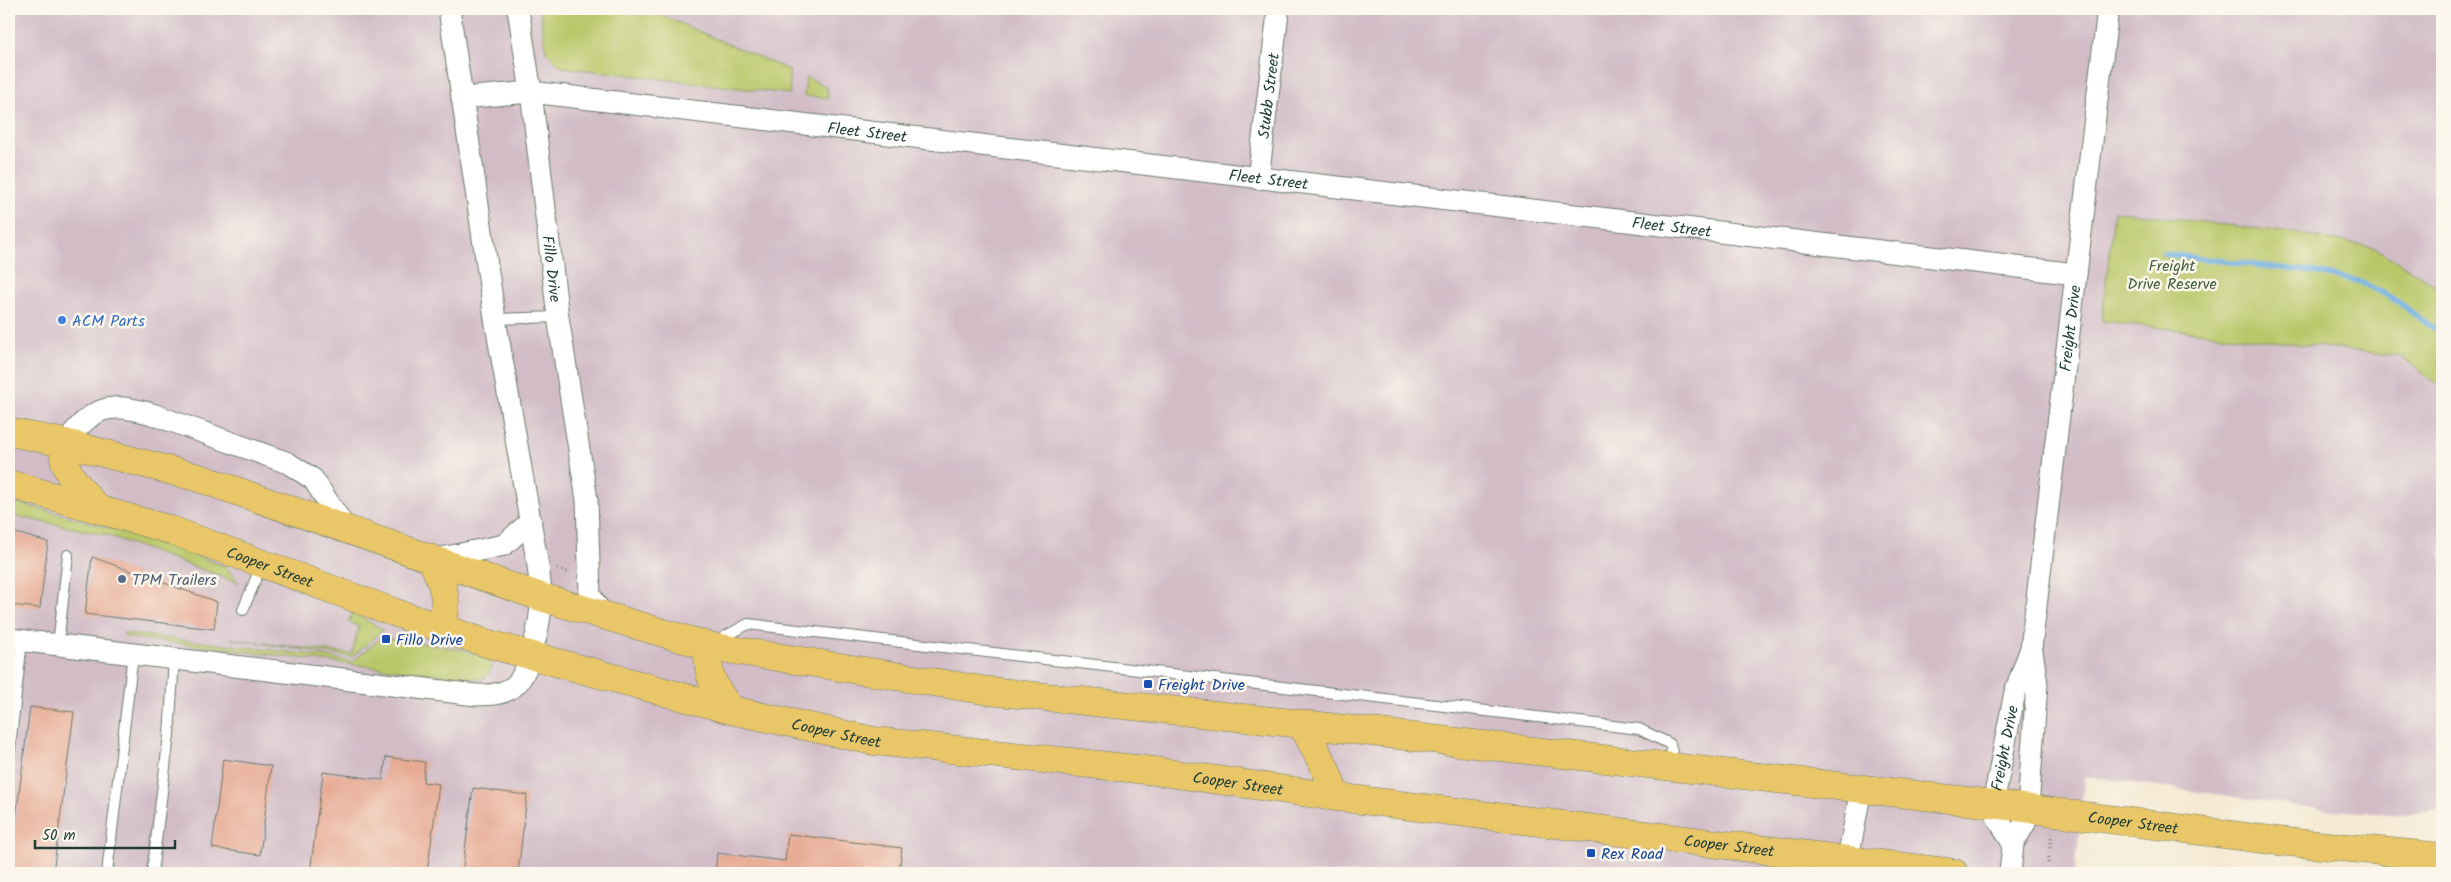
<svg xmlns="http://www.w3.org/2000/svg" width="2451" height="882" viewBox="0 0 2451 882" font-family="Kalam,sans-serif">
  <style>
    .industrial { fill: #d2bdc7 }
    .green { fill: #bac769; stroke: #6c824e }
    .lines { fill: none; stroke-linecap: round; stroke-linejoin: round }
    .stream { stroke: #6eaee2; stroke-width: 5.5 }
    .building { fill: #e7ab94 }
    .lane-casing { stroke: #6a796b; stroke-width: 12 }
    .street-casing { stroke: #6a796b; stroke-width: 23 }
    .primary-casing { stroke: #6a796b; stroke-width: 29 }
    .path { stroke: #6a796b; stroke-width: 3; stroke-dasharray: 1 4; stroke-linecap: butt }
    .lane { stroke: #fff; stroke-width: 10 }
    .street { stroke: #fff; stroke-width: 21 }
    .primary { stroke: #e9c769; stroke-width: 28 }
    .shop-dot { fill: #3f7fe0; stroke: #fbf7ec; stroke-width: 2 }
    .service-dot { fill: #5c6f8a; stroke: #fbf7ec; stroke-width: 2 }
    .transit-dot { fill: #1a4fb4; stroke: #fbf7ec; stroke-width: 2 }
    .labels { text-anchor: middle; stroke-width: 5; stroke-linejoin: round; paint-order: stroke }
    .street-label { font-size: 16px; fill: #1f3d34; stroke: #fbf7ec }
    .park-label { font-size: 16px; fill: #466041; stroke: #fbf7ec }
    .shop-label { font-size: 16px; fill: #366cbe; stroke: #fbf7ec; text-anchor: start }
    .service-label { font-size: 16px; fill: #4e5e75; stroke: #fbf7ec; text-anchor: start }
    .transit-label { font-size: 16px; fill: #164399; stroke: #fbf7ec; text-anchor: start }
  </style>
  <rect width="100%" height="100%" fill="#fbf7ec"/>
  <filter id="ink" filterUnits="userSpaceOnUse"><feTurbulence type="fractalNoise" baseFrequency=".02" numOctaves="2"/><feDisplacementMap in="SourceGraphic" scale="10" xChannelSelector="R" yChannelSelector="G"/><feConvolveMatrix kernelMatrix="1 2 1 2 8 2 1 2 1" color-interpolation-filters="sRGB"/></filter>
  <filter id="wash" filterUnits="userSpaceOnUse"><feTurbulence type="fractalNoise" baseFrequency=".0096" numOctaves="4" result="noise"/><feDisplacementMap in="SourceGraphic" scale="20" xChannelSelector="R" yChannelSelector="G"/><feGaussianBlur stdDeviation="1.12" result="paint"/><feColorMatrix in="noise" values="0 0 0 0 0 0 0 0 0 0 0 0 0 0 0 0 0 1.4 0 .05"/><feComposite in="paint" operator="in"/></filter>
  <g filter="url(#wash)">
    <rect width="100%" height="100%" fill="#f4e9d2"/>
    <polygon class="industrial" points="9,9 2442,9 2442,290 2374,247 2300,234 2115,211 2102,320 2400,356 2442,388 2442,808 2405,815 2321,809 2085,776 2075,873 9,873"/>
    <g class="green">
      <polygon points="540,9 647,9 789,70 790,94 561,67 546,52"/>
      <polygon points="806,77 827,87 828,98 804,96"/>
      <polygon points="2114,211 2300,234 2374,247 2442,290 2442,388 2400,356 2102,321"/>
      <polygon points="9,500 156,541 225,566 239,583 107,535 9,515"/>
      <polygon points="353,612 383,630 352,657 231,639 352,654 359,626 348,622"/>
      <path d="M123 633 323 656 352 662 383 636 409 645 411 640C436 648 466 646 489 660L492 668 485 678 472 679 126 637Z"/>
    </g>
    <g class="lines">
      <polyline class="stream" points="2164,254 2315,272 2358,281 2386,294 2442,334"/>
    </g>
    <g id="blocks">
      <g class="building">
        <polygon points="9,531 48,542 40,608 9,605"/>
        <polygon points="92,557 217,602 214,629 85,614"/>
        <polygon points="30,707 74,712 53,873 9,873"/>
        <polygon points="386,757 425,762 423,782 439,784 427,873 310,873 323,772 383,780"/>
        <polygon points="223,759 271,766 260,855 212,848"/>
        <polygon points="473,788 527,795 518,873 462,873"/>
        <polygon points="788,834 902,848 899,873 715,873 717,853 785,861"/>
      </g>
    </g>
  </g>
  <g filter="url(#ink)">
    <use href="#blocks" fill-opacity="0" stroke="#6a796b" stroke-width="1"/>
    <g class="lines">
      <g class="lane-casing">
        <g id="lane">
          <polyline points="495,319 558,317"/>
          <polyline points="243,610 262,564"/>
          <polyline points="715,642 748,624 1639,729 1670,744 1675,765"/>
          <polyline points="58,645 68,555"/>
          <polyline points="9,756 22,641"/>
          <polyline points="107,873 133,654"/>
          <polyline points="152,873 169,735 174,659"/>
        </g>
      </g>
      <g class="street-casing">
        <g id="street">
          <path id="s1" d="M518 9 531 92 558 317 587 500 590 595 602 614"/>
          <path id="s2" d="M462 98 531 92 2076 274"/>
          <path id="s3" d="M1258 179 1278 13"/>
          <path d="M65 443C93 407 108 401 152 414L288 463 313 479 346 529"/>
          <polyline points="432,560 504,545 531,521"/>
          <path d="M9 639 476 695C489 695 501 695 513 687 530 676 542 617 541 597 541 587 539 576 538 566L495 319 449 9"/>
          <path id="s4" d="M2013 844 1997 817 1993 804 2015 692 2031 648 2108 9"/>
          <polyline points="1852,873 1848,859 1861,789"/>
          <polyline points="2010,873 2013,844 2026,821 2028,808 2037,684 2032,651"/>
        </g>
      </g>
      <g class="primary-casing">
        <g id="primary">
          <path id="s5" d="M9 432 65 443 199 478 541 597 708 646 989 691 1302 724 1993 804 2278 841 2442 857"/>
          <path d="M65 443C58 470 81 488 96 507"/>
          <path id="s6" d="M9 484 171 530 393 612 489 644 731 710 874 741 1155 771 1336 797 1954 873"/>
          <path d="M432 560C441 580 448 595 444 618L433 625"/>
          <path d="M708 646C707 677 713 686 731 710"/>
          <polyline points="1302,724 1326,770 1336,797"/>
        </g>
      </g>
      <g class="path">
        <polyline points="557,568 570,573"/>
        <polyline points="2048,863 2052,833"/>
      </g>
      <use href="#lane" class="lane"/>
      <use href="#street" class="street"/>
      <use href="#primary" class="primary"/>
    </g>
  </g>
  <circle class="shop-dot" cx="62" cy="320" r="5"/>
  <circle class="service-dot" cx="122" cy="579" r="5"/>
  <g class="transit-dot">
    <rect x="381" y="634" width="10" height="10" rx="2.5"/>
    <rect x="1143" y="679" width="10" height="10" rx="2.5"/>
    <rect x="1586" y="848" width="10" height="10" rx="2.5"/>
  </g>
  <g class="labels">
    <g class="street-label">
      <text dy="6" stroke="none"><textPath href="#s3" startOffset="84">Stubb Street</textPath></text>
      <text dy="6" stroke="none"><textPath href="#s2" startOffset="408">Fleet Street</textPath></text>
      <text dy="6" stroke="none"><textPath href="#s2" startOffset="812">Fleet Street</textPath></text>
      <text dy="6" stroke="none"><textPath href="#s2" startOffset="1218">Fleet Street</textPath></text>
      <text dy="6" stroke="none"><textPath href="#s1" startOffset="262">Fillo Drive</textPath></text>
      <text dy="6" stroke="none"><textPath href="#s4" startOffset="528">Freight Drive</textPath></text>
      <text dy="6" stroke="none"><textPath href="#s6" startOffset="274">Cooper Street</textPath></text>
      <text dy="6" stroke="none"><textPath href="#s6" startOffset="865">Cooper Street</textPath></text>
      <text dy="6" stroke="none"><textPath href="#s4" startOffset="102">Freight Drive</textPath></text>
      <text dy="6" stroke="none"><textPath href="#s6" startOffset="1270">Cooper Street</textPath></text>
      <text dy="6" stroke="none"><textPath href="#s5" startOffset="2168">Cooper Street</textPath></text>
      <text dy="6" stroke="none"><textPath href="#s6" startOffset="1765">Cooper Street</textPath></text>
    </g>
    <g class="park-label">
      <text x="2172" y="271">Freight<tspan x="2172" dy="18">Drive Reserve</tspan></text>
    </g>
    <g class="shop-label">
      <text x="72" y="326">ACM Parts</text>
    </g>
    <g class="service-label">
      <text x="132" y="585">TPM Trailers</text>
    </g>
    <g class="transit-label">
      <text x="396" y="645">Fillo Drive</text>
      <text x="1158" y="690">Freight Drive</text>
      <text x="1601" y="859">Rex Road</text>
    </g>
  </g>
  <rect width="2451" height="882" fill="none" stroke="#fbf7ec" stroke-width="30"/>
  <path d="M35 840v8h140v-8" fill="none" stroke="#1f3d34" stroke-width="2.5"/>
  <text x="42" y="840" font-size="15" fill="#1f3d34" stroke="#fbf7ec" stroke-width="4" paint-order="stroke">50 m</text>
</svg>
